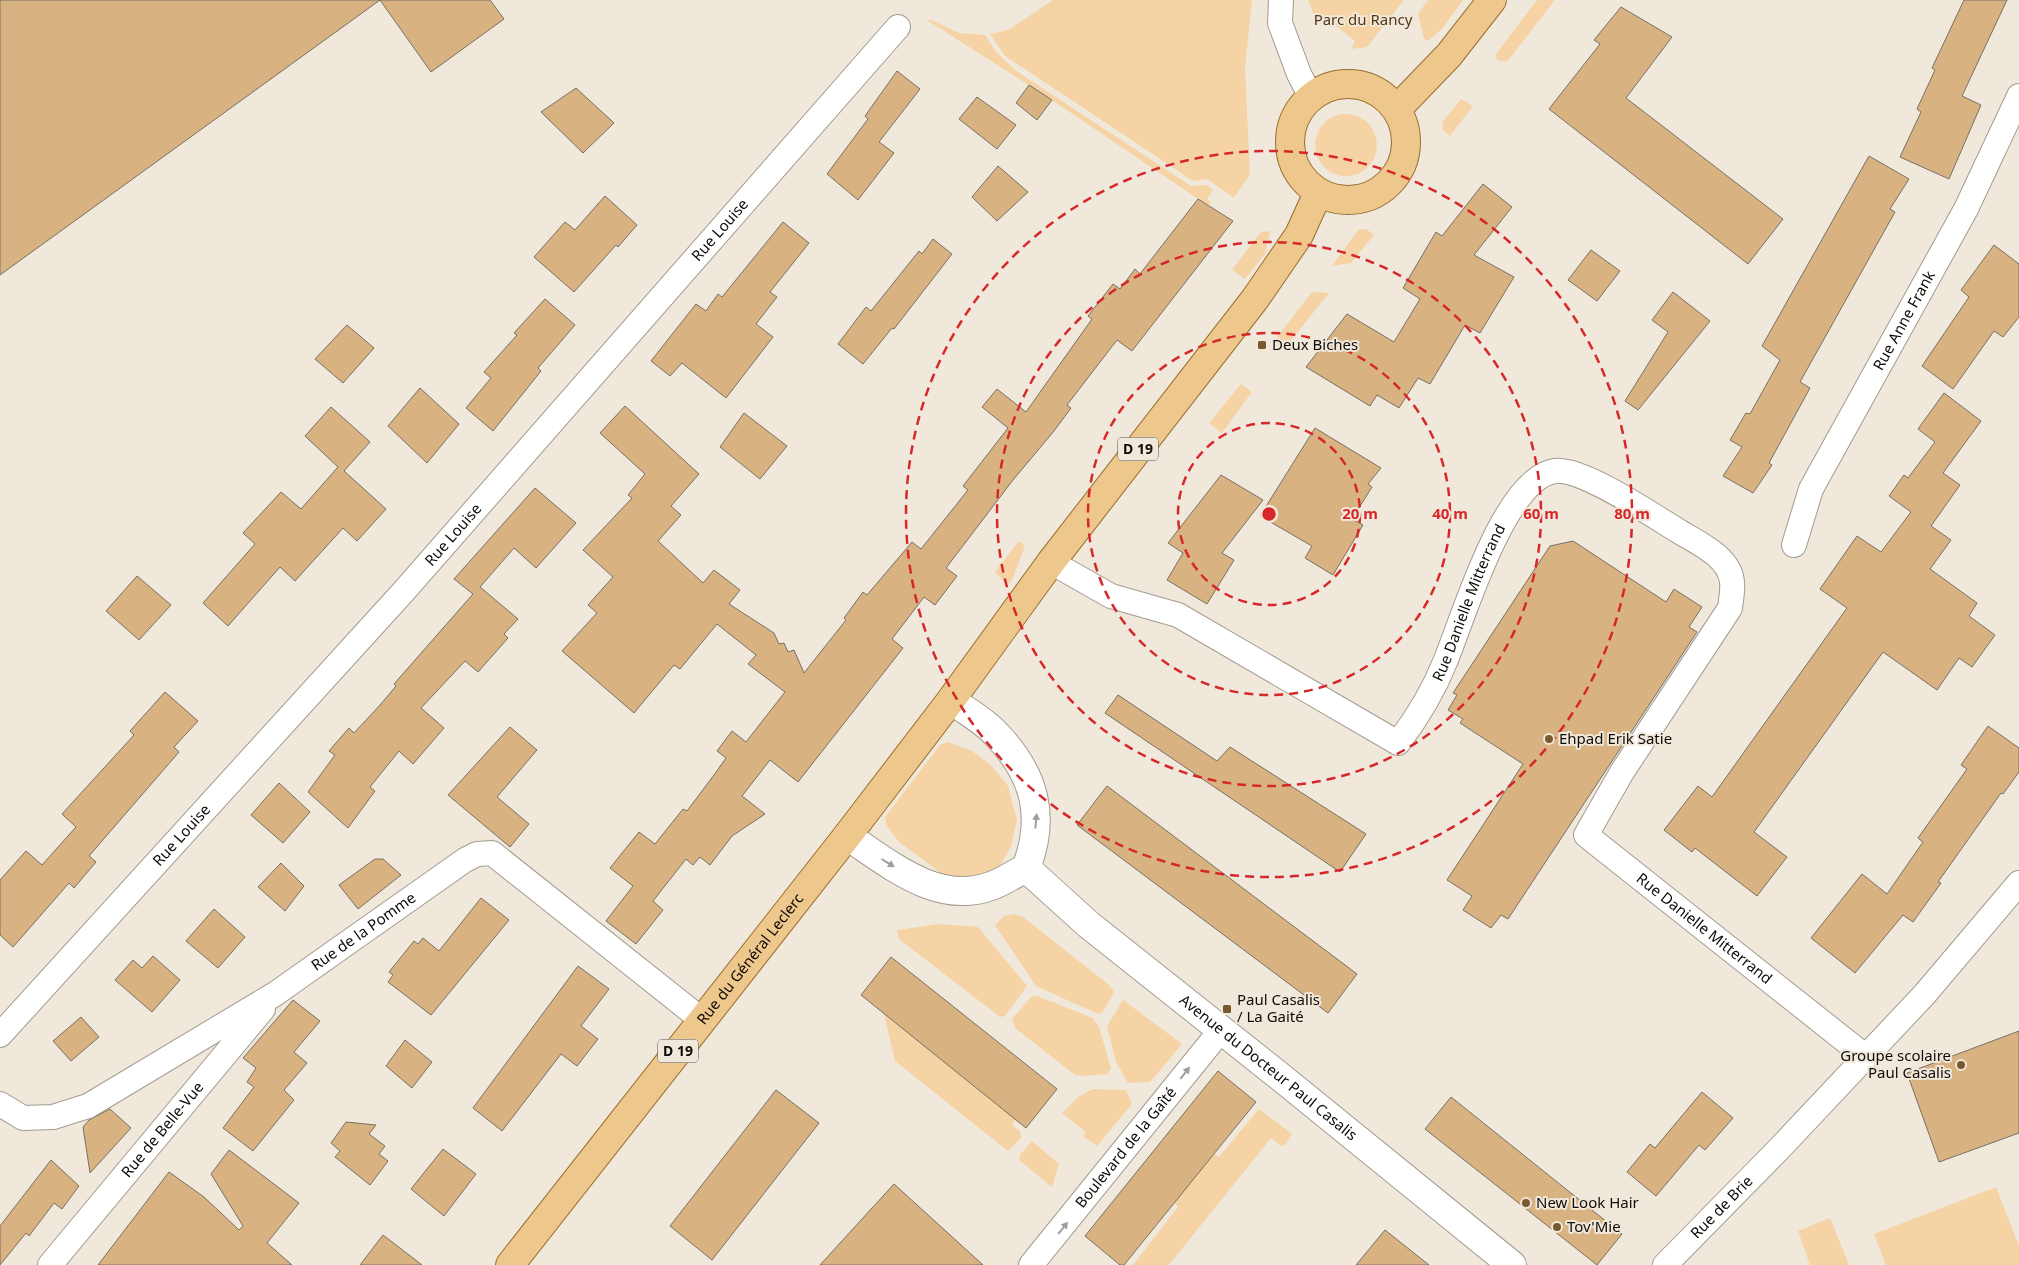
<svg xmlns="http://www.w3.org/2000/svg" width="2019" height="1265" viewBox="0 0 2019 1265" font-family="'Noto Sans',sans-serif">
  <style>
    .green { fill: #f6d3a4 }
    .building { fill: #d8b381; stroke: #787065 }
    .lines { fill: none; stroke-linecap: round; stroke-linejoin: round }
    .minor-casing { stroke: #a39b90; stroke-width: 26 }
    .tertiary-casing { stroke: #a39b90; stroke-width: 30 }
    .primary-casing { stroke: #986e2d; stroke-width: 30 }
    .minor { stroke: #fff; stroke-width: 24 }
    .tertiary { stroke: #fff; stroke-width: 28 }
    .primary { stroke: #eec78d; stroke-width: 28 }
    .oneway { fill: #9f9e9c }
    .ring { fill: none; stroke: #d62828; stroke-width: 2.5; stroke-dasharray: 9 6 }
    .poi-dot { fill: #795a2f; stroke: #f1e8dc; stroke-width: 2 }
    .labels { text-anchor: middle; stroke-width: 4; stroke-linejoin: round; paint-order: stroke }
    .shield { fill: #f1e8dc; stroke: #534e48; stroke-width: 1 }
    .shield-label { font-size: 14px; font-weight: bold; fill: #0f0c08 }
    .park-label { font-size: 15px; fill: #513810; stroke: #f1e8dc }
    .street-label { font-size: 15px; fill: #0f0c08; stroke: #f1e8dc }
    .poi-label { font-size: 15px; fill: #0f0c08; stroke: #f1e8dc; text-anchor: start }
    .centre { fill: #d62828; stroke: #f1e8dc; stroke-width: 2.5 }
    .ring-label { font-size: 15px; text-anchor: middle; font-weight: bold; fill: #d62828; stroke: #f1e8dc; stroke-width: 4; stroke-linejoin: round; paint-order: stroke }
  </style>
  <rect width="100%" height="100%" fill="#f1e8dc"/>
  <g class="green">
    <polygon points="1053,0 1252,0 1245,68 1250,174 1234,198 1207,179 1193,181 1005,56 990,34 1008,30"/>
    <polygon points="1308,0 1404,0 1367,47 1351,49 1355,41 1326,18 1317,23"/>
    <polygon points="1428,0 1463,0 1442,29 1428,41 1424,39 1418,14"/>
    <polygon points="1537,0 1555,0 1507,62 1497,60 1496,54"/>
    <polygon points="927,20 932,20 959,33 985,35 996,52 1015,70 1191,186 1207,185 1213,190 1207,199 1211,202 1208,205 1195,197 1052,100"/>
    <polygon points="1461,99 1473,106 1450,136 1443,130 1442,123"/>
    <circle cx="1346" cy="145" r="31"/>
    <polygon points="1359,229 1366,229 1374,235 1351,263 1332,266"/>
    <polygon points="1267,231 1270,232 1265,254 1245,279 1232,270 1260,233"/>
    <polygon points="1312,292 1329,293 1284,349 1274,341"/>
    <polygon points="1241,384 1252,392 1222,433 1209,423"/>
    <polygon points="1019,541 1025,546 1012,580 1008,585 995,572"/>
    <polygon points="948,742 972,751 992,766 1008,786 1017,820 1011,846 1000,866 966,880 941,873 899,842 887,826 885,817 940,745"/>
    <polygon points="1015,914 1023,917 1108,984 1114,992 1103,1012 1098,1014 1036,986 995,925 1004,916"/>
    <polygon points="939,924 978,927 1027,986 1005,1016 1000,1017 899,939 897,930"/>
    <polygon points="1032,996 1037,996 1093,1018 1099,1027 1111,1068 1107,1074 1082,1076 1075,1075 1015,1028 1012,1019"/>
    <polygon points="1123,1000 1182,1044 1150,1082 1128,1083 1116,1062 1107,1026"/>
    <polygon points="884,1014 1016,1119 1012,1125 1020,1131 1021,1138 1008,1151 895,1061"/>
    <polygon points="1093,1089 1126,1090 1132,1104 1097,1146 1083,1136 1086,1132 1062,1113 1078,1097"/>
    <polygon points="1259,1109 1292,1134 1286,1144 1281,1146 1271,1138 1169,1265 1133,1265 1178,1207 1174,1203 1214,1154 1219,1157"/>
    <polygon points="1032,1141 1059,1164 1052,1187 1019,1160 1020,1155"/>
    <polygon points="1996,1187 2019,1246 2019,1265 1886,1265 1874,1234"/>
    <polygon points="1830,1218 1849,1265 1810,1265 1798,1231"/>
  </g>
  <g class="building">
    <polygon points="0,0 490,0 504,19 431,72 380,0 0,275"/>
    <polygon points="1964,0 2007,0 1962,96 1981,105 1949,179 1900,157 1921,112 1917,109 1935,70 1932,68"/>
    <polygon points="1621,7 1672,37 1626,98 1783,219 1748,264 1549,109 1600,44 1594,40"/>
    <polygon points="897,71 920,89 879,142 894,153 858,200 827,174 868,119 865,116"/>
    <polygon points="1029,85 1052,100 1037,120 1016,103"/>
    <polygon points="576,88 614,123 583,153 541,112"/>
    <polygon points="977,97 1016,125 997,149 959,119"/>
    <polygon points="1869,156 1909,179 1890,209 1895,212 1800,382 1810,388 1769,463 1772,465 1753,493 1723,476 1742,447 1730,440 1746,413 1750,414 1780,360 1762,346"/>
    <polygon points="998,166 1028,192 997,221 972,197"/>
    <polygon points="1483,184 1512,207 1474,255 1514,277 1480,333 1465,325 1430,384 1418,378 1399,408 1377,395 1370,406 1306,367 1347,314 1394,342 1420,299 1403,288 1436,232 1442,236"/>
    <polygon points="605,196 637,225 618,247 616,245 574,292 534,257 565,222 575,230"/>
    <polygon points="1198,199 1233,221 1132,351 1117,340 1067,405 1071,408 1054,431 1013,480 946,568 957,576 935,605 924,597 892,639 903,648 798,782 770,760 742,796 765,814 732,836 710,865 700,857 693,865 686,859 653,901 663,910 636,944 606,921 633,886 610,868 639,832 655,844 683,809 687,811 714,775 726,758 717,751 732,731 746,742 785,692 748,664 756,655 717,624 680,669 674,665 634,713 562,651 597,613 588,605 613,577 583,550 632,498 628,495 645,474 600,433 625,406 699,474 671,506 681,515 658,541 703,583 714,570 740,590 729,604 774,633 779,644 784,643 788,652 794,650 804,673 846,620 844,618 863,592 867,595 912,542 921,549 968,490 963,486 1008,428 982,407 997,389 1026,412 1092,319 1088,316 1113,284 1120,289 1135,269 1140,274"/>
    <polygon points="783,222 809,243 770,292 777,297 756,324 773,337 726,398 682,363 670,376 651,361 696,304 706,311 718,294 722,297"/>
    <polygon points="933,239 952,254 894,329 892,328 863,364 838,344 866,307 871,311 919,251 922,254"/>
    <polygon points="1994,245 2019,264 2019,317 2003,337 1994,331 1953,389 1922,366 1969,297 1961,290"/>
    <polygon points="1591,250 1620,271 1597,301 1568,280"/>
    <polygon points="1673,292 1710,321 1638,410 1625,401 1668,332 1652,320"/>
    <polygon points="545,299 575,325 538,368 541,371 493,431 466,408 491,378 484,372 517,335 514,333"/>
    <polygon points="347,325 374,348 343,383 315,359"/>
    <polygon points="420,388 459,424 427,463 388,426"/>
    <polygon points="1944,393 1981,421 1943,473 1960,485 1931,526 1951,540 1930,569 1977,603 1969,616 1995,635 1972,667 1959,658 1937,690 1883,652 1754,832 1787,857 1757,896 1695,848 1692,852 1664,830 1698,786 1712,797 1847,608 1820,589 1857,536 1881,552 1911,512 1889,496 1904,475 1908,478 1935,442 1918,429"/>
    <polygon points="331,407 370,442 344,471 386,509 357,541 343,528 295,581 280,567 228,626 203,603 255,544 243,533 281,492 301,509 338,467 305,436"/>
    <polygon points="744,413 787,446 760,479 720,447"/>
    <polygon points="1315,428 1381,468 1368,484 1372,487 1352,519 1363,525 1333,575 1305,558 1312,546 1260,516"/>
    <polygon points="1221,475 1263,500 1222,553 1234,560 1207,604 1167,580 1183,553 1168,543"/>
    <polygon points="535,488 576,523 536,568 514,548 480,587 518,619 504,634 508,638 478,672 465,661 421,708 444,728 413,764 399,751 370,787 375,791 348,828 308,792 335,755 329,751 349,728 354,733 381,704 396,686 394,684 473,594 454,579"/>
    <polygon points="1573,541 1666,602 1674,589 1702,607 1689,627 1697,632 1508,919 1501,915 1491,928 1463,910 1472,896 1447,880 1523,764 1460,723 1463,719 1448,710 1457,695 1453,693 1550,546"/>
    <polygon points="137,576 171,605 139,640 106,611"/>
    <polygon points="165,692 198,721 174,747 179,752 89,856 96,862 74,888 69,883 13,947 0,935 0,880 26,851 42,865 76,827 62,814 134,735 130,731"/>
    <polygon points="1118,695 1217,761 1230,747 1366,834 1340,872 1105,713"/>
    <polygon points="1988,726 2019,748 2019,772 2003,794 2001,793 1938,882 1941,883 1913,922 1903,915 1855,973 1811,938 1862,874 1887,894 1923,842 1918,838 1967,769 1961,765"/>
    <polygon points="510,727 537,750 497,797 529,824 510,847 448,795"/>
    <polygon points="279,783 310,812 283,843 251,815"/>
    <polygon points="1107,786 1357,974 1328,1013 1077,825"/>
    <polygon points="375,859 383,859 401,875 358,909 339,885"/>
    <polygon points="281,863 304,886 285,911 258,887"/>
    <polygon points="481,898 509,920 431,1015 388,982 393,975 389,972 414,941 418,944 423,938 439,951"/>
    <polygon points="214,909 245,937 218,968 186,941"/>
    <polygon points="153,956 180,980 152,1012 115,980 133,960 142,968"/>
    <polygon points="891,957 1057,1089 1026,1128 861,995"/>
    <polygon points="578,966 609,989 581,1026 598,1039 577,1066 561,1054 502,1131 473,1108"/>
    <polygon points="293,1000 320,1021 294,1052 307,1063 284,1090 294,1100 253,1151 223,1128 254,1087 247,1082 256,1068 243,1058"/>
    <polygon points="81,1017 99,1037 71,1061 53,1041"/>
    <polygon points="2019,1031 2019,1133 1939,1162 1907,1073"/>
    <polygon points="405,1040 432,1062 412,1088 386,1066"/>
    <polygon points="1218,1071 1256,1102 1124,1265 1120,1265 1085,1236"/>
    <polygon points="776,1090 819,1123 712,1260 670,1226"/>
    <polygon points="1702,1092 1733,1118 1705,1150 1699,1145 1656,1196 1627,1172 1650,1144 1655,1148"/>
    <polygon points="1451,1097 1622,1234 1597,1265 1425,1129"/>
    <polygon points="110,1109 131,1128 90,1173 83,1127 89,1120"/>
    <polygon points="346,1122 376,1125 369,1134 385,1146 379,1154 388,1161 370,1185 335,1157 340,1151 331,1143"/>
    <polygon points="443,1149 476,1174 444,1216 411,1189"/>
    <polygon points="229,1150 299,1203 267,1243 292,1265 98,1265 169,1172 204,1197 239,1230 243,1226 211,1174"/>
    <polygon points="51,1160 79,1186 62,1209 54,1203 29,1236 26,1233 0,1265 0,1226"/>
    <polygon points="894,1184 983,1265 820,1265"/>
    <polygon points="1385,1230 1429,1265 1356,1265"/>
    <polygon points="383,1235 422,1265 360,1265"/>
  </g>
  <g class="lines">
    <g class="minor-casing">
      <g id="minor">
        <polyline points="1281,0 1280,23 1299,74 1311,97"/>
        <path id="s1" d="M1794 545 1811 489 1966 209 2019 96"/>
        <path id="s2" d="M1051 562 1111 596 1178 615 1398 743C1417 718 1433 692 1445 662 1463 619 1504 478 1555 471 1582 467 1655 517 1680 532 1698 543 1730 557 1732 582 1733 590 1731 600 1730 608L1622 772 1586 835 1866 1057"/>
        <path id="s3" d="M0 1035 404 591 898 27"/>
        <path id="s4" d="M0 1104 23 1118 53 1117 88 1106 275 994 465 860 477 854 492 853 702 1020"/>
        <path id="s5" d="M50 1265 263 1009"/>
        <path id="s6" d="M1031 1265 1221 1030"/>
        <path id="s7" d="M1665 1265 1778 1150 1924 995 2019 883"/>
      </g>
    </g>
    <g class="tertiary-casing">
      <g id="tertiary">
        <path d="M847 836C889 863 937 906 991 886 1003 882 1014 874 1026 868 1046 817 1035 775 997 735 985 721 966 711 951 700"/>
        <path id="s8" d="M1026 868 1089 925 1278 1075 1512 1265"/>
      </g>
    </g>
    <g class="primary-casing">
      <g id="primary">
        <circle cx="1348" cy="142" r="58"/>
        <polyline points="1397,109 1449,55 1492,0"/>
        <path id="s9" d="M510 1265 847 836 951 700 1051 562 1255 299 1299 235 1318 193"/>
      </g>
    </g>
    <use href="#minor" class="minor"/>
    <use href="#tertiary" class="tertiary"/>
    <use href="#primary" class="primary"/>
  </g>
  <defs><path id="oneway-solid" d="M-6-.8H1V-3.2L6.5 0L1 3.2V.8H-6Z" transform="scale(1.25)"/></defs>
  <g class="oneway">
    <use href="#oneway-solid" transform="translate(1036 821) rotate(-85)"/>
    <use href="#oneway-solid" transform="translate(888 863) rotate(32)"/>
    <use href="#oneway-solid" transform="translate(1185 1073) rotate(-52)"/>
    <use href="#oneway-solid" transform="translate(1063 1228) rotate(-51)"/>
  </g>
  <g class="ring">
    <circle cx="1269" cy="514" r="91"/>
    <circle cx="1269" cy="514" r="181"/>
    <circle cx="1269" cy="514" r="272"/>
    <circle cx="1269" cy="514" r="363"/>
  </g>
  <g class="poi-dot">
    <rect x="1257" y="340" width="10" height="10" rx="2.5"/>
    <circle cx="1549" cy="739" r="5"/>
    <rect x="1222" y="1004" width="10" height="10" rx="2.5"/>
    <circle cx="1961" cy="1065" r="5"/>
    <circle cx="1526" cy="1203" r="5"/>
    <circle cx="1557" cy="1227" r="5"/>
  </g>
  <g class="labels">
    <g class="shield">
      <rect x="1118" y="437.5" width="40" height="23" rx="4"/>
      <rect x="658" y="1039.5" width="40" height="23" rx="4"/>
    </g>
    <g class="shield-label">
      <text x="1138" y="454">D 19</text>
      <text x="678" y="1056">D 19</text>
    </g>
    <g class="park-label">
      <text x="1363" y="25">Parc du Rancy</text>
    </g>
    <g class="street-label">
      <text dy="5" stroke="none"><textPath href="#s3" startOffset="1080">Rue Louise</textPath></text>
      <text dy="5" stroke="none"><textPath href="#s1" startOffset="251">Rue Anne Frank</textPath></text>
      <text dy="5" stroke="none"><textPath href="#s3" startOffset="675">Rue Louise</textPath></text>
      <text dy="5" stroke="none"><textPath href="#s2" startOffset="551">Rue Danielle Mitterrand</textPath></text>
      <text dy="5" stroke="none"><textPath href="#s3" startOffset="270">Rue Louise</textPath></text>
      <text dy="5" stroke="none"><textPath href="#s2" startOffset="1375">Rue Danielle Mitterrand</textPath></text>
      <text dy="5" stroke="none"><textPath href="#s4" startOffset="420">Rue de la Pomme</textPath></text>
      <text dy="5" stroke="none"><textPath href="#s9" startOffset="389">Rue du Général Leclerc</textPath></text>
      <text dy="5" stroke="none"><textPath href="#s8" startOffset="314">Avenue du Docteur Paul Casalis</textPath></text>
      <text dy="5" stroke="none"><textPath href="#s5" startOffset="176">Rue de Belle-Vue</textPath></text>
      <text dy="5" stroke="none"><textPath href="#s6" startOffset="151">Boulevard de la Gaîté</textPath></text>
      <text dy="5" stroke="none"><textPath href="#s7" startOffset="81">Rue de Brie</textPath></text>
    </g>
    <g class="poi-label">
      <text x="1272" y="350">Deux Biches</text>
      <text x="1559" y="744">Ehpad Erik Satie</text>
      <text x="1237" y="1005">Paul Casalis<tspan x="1237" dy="17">/ La Gaité</tspan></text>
      <text x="1951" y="1061" text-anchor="end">Groupe scolaire<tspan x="1951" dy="17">Paul Casalis</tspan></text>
      <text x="1536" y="1208">New Look Hair</text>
      <text x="1567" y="1232">Tov'Mie</text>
    </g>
  </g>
  <circle cx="1269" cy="514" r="8" class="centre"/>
  <g class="ring-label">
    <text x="1360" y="519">20 m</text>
    <text x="1450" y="519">40 m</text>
    <text x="1541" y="519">60 m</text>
    <text x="1632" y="519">80 m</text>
  </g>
</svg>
